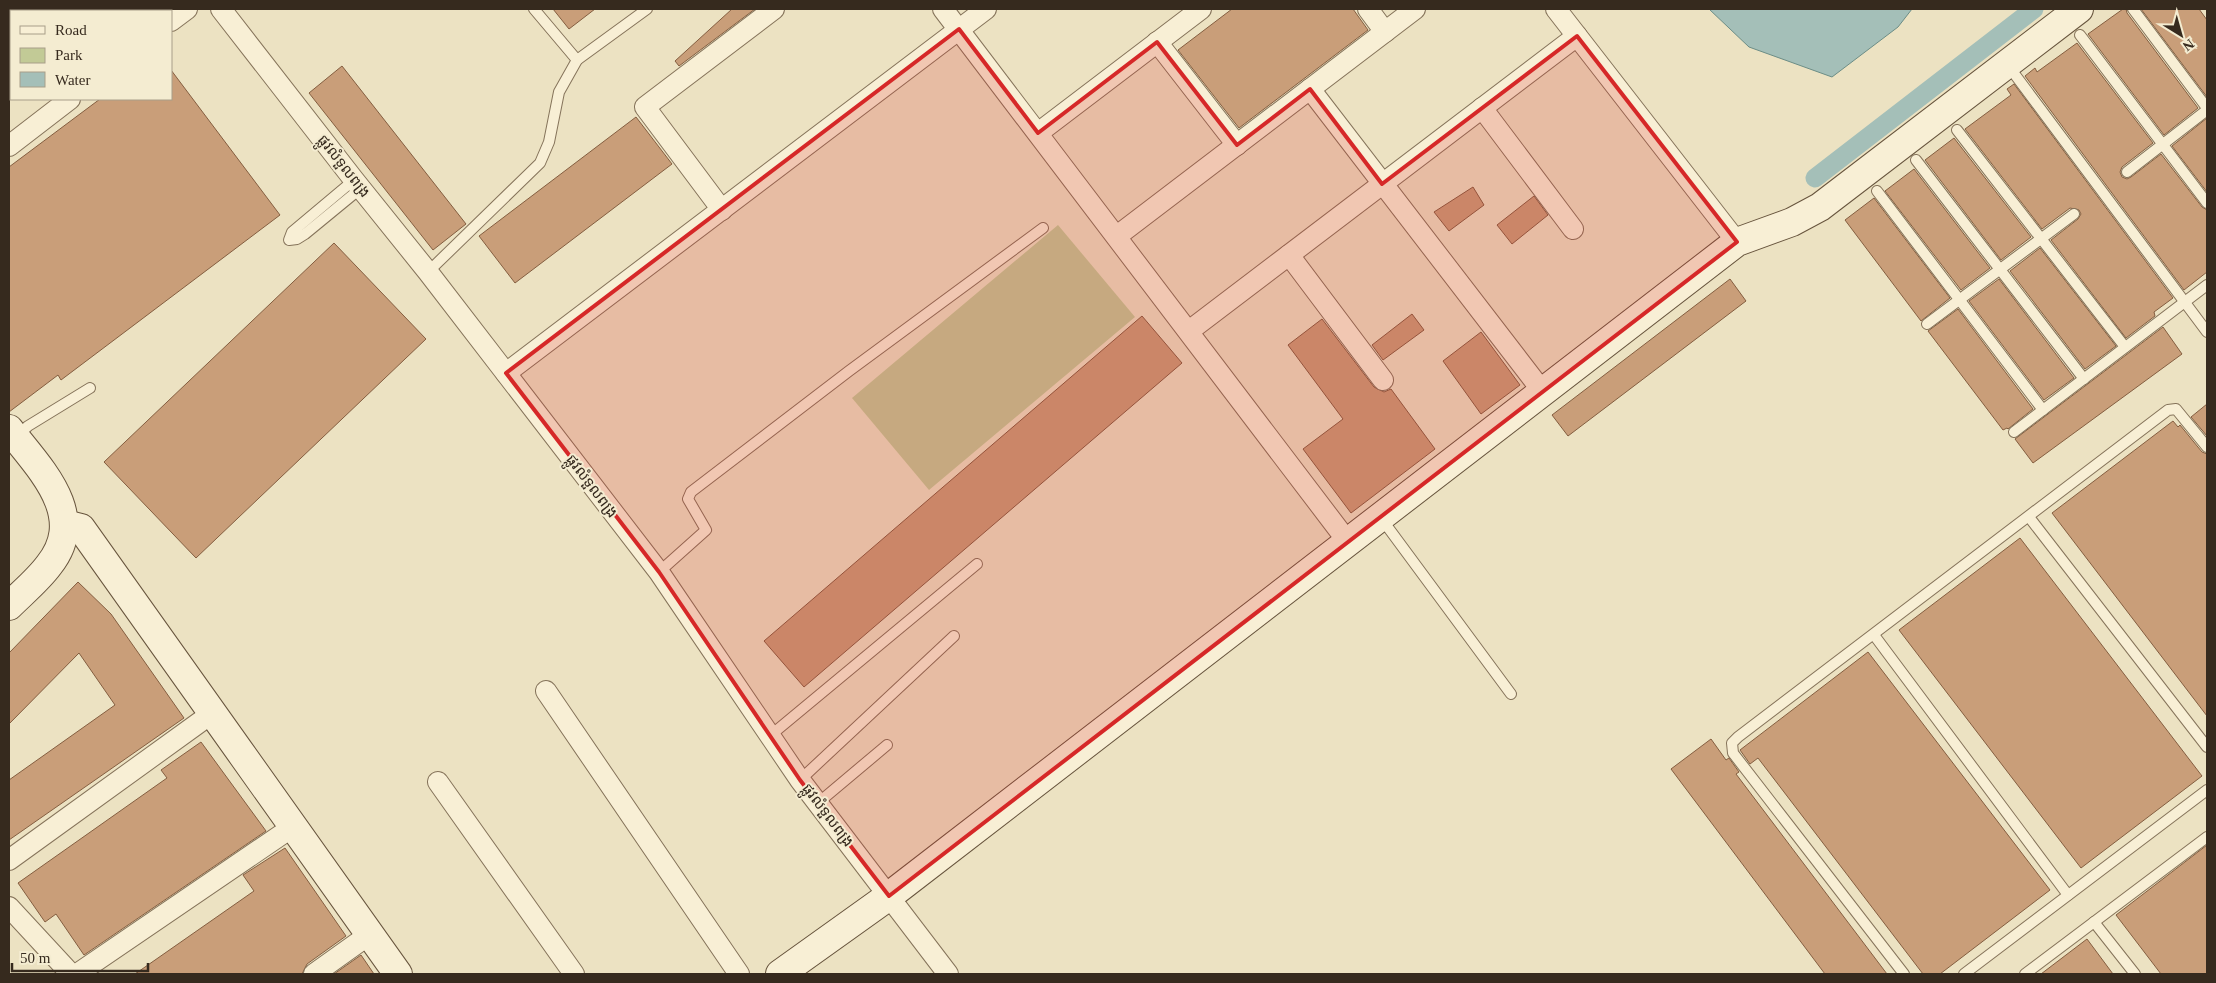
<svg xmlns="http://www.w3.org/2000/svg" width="2216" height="983" viewBox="0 0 2216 983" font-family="'Times New Roman','Noto Sans Khmer',serif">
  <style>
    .green { fill: #c2ca96 }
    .water { fill: #a4bfb8; stroke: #6c8d86 }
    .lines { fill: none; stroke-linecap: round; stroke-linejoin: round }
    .canal { stroke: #a4bfb8; stroke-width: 19 }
    .building { fill: #c99e79; stroke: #845e40 }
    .lane-casing { stroke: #85735a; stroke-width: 12 }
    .street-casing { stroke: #85735a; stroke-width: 22 }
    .secondary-casing { stroke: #67543d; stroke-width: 30 }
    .lane { stroke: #f8efd5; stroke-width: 10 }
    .street { stroke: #f8efd5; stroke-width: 20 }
    .secondary { stroke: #f8efd5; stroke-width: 28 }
    .marked { fill: #d62828; fill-opacity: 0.2; stroke: #d62828; stroke-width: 4; stroke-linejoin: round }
    .labels { text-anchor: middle; stroke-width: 4; stroke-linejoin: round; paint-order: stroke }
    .street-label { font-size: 15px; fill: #362a1e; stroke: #f4ecd1 }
  </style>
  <rect width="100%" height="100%" fill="#ece2c2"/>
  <polygon class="green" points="1058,225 1135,317 929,490 852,398"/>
  <polygon class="water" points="1709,9 1912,9 1898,27 1832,77 1749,47"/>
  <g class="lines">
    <polyline class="canal" points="1815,178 2034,9"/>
  </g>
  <g class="building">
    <polygon points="553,9 595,9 569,29"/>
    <polygon points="732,9 755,9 679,66 675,61"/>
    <polygon points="1232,9 1353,9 1368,30 1239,128 1178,50"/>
    <polygon points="2123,9 2126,9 2127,13 2198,108 2164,135 2088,34"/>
    <polygon points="2141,9 2199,9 2207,20 2207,97"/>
    <polygon points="2077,43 2153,143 2122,167 2120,172 2122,177 2127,179 2131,177 2161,154 2202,207 2207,210 2207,272 2184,290 2025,76 2035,68 2037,72"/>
    <polygon points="342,66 466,224 433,250 309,93"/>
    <polygon points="171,70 280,215 61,380 58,375 9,412 9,167 100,99 171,99"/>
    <polygon points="2014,84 2173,298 2154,312 2155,316 2126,338 2051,240 2078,219 2081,214 2079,210 2070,208 2042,229 1965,129 2011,95 2007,89"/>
    <polygon points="636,117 672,164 515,283 479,236"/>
    <polygon points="2207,118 2207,192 2172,146"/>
    <polygon points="1954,138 2031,237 2001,260 1925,160"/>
    <polygon points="1914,169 1990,268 1961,290 1885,191"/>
    <polygon points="1473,187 1484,205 1449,231 1434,212"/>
    <polygon points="1534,196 1548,215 1512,244 1497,225"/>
    <polygon points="1874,198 1950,298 1921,321 1845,220"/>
    <polygon points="334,243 426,339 196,558 104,462"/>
    <polygon points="2040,248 2116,346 2085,369 2010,271"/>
    <polygon points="1730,279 1746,301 1568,436 1552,415"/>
    <polygon points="1999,279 2074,378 2044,400 1969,301"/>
    <polygon points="1958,309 2033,409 2008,429 2007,428 2003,430 1928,331"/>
    <polygon points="1412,314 1424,330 1383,360 1372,345"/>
    <polygon points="1142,316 1182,363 804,687 764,641"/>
    <polygon points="1322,319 1374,387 1384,392 1391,389 1435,449 1351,513 1303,449 1343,419 1288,345"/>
    <polygon points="2163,327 2182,354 2033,463 2015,439"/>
    <polygon points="1481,332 1520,385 1481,414 1443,361"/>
    <polygon points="2207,404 2207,436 2191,417"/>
    <polygon points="2173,421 2178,427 2180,425 2202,452 2207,454 2207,716 2052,513"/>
    <polygon points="2020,538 2202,776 2081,868 1899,630"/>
    <polygon points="78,582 111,614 184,718 9,840 9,780 115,705 79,653 9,724 9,653"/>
    <polygon points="1868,652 2050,890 1940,974 1923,974 1758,758 1750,764 1740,750"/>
    <polygon points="1711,739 1726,760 1729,758 1739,772 1736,774 1887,974 1825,974 1671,769"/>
    <polygon points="201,742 266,831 84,955 56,914 45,922 18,883 167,778 161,770"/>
    <polygon points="2207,845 2207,974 2161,974 2116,915"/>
    <polygon points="285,848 346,936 307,964 302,974 135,974 254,891 243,875"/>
    <polygon points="2087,939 2113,974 2041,974"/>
    <polygon points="361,955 374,974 334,974"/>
  </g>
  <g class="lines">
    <g class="lane-casing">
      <g id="lane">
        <polyline points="534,9 577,60"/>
        <polyline points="2133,9 2207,108"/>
        <polyline points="2080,35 2207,203"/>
        <polyline points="2007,64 2207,332"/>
        <polyline points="1957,130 2125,347"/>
        <polyline points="1916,160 2084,379"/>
        <polyline points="2127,172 2207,110"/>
        <polyline points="354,180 292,232 289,240 297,239 305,234 361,188"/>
        <polyline points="1877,191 2043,410"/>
        <polyline points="428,272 540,163 549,142 559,92 577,60 647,9"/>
        <polyline points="1927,324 2074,214"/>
        <polyline points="2014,432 2207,285"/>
        <polyline points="16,437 28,426 90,388"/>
        <polyline points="2029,517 2207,747"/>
        <polyline points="1381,518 1511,694"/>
        <polyline points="659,572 706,530 688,499 691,492 849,371 1043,228"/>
        <polyline points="1874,635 2068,895"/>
        <polyline points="771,735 977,564"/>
        <polyline points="800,780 954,636"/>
        <polyline points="818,803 887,745"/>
        <polyline points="2094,922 2135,974"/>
        <polyline points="1904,974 1733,753 1732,743 1738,737 2168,410 2176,409 2207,447"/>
        <polyline points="1964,974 2207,790"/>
        <polyline points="2025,974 2207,837"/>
      </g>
    </g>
    <g class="street-casing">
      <g id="street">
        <polyline points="221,9 354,180 428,272 659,572 800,780 948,974"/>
        <polyline points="943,9 1348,542"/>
        <polyline points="1368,9 1385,32"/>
        <polyline points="1556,9 1737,242"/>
        <polyline points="171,21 187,9"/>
        <polyline points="1157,42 1237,145"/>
        <polyline points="1310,89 1543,392"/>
        <polyline points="1482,108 1573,229"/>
        <polyline points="1038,133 1201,9"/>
        <polyline points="9,146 70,99"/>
        <polyline points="722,210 645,107 774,9"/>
        <polyline points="1117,236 1415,9"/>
        <polyline points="1289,255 1383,380"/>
        <polyline points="1189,331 1577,36"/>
        <polyline points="506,373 986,9"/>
        <polyline points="546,691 739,974"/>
        <polyline points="438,782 574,974"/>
        <polyline points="9,860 211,714"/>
        <polyline points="9,907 71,974"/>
        <polyline points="77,974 294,826"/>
        <polyline points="314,974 370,934"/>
      </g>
    </g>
    <g class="secondary-casing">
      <g id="secondary">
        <path d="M9 429C39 468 89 515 49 565 38 580 22 593 9 606"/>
        <path d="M65 524 81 528C186 677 293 825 398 974"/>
        <polyline points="780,974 889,896 1737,242 1792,222 1820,207 2079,9"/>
      </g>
    </g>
    <use href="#lane" class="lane"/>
    <use href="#street" class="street"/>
    <use href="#secondary" class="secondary"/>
  </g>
  <path class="marked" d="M959 29 1038 133 1157 42 1237 145 1310 89 1382 184 1577 36 1737 242 889 896 800 780 659 572 506 373Z"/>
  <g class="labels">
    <g class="street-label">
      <text transform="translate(344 166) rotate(52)" y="5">ផ្លូវលំទួលពង្រ</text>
      <text transform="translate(592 486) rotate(53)" y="5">ផ្លូវលំទួលពង្រ</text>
      <text transform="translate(828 815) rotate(53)" y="5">ផ្លូវលំទួលពង្រ</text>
    </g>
  </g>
  <rect width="2216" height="983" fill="none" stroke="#362a1e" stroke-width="20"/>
  <rect x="10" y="10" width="162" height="90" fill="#f4ecd1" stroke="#a89e89"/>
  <rect x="20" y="26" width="25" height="8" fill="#f8efd5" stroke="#a89e89"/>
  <text x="55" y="35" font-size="15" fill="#362a1e">Road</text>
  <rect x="20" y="48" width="25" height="15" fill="#c2ca96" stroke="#a89e89"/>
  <text x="55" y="60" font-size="15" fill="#362a1e">Park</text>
  <rect x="20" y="72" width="25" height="15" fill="#a4bfb8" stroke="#a89e89"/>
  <text x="55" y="85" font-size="15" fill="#362a1e">Water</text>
  <g transform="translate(2181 35) rotate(143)" stroke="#f4ecd1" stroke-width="4" paint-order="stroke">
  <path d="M0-4L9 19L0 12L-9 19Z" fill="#362a1e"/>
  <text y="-8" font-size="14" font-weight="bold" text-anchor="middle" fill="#362a1e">N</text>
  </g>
  <path d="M12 963v8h136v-8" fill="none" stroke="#362a1e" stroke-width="2.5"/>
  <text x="20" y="963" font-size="15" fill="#362a1e" stroke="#f4ecd1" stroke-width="4" paint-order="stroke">50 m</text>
</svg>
